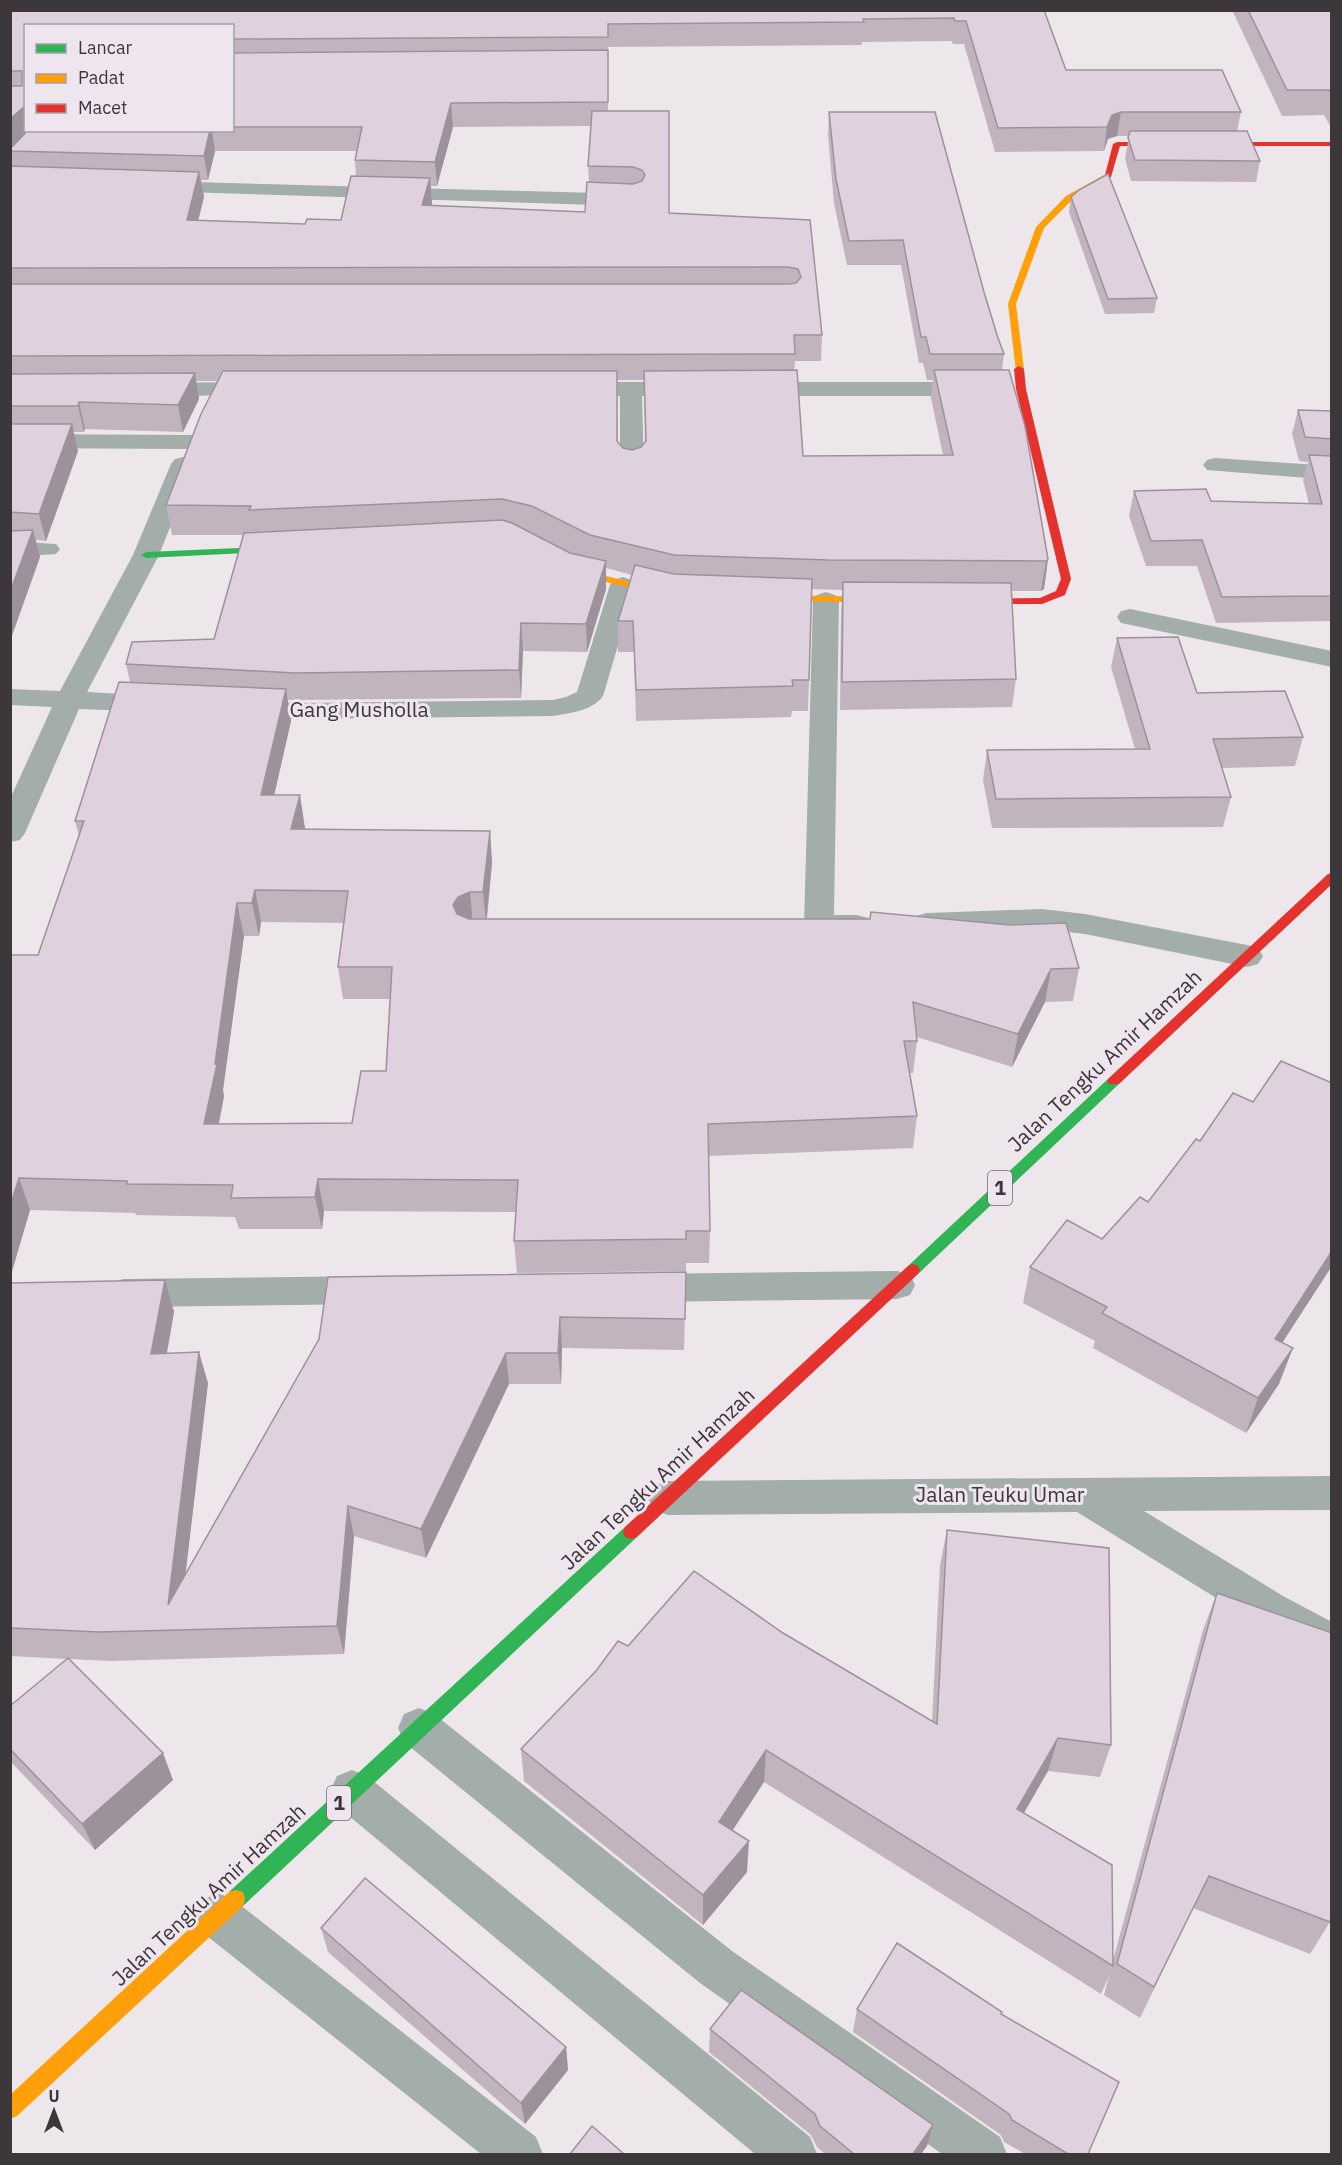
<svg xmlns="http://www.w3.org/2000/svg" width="1342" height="2165" viewBox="0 0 1342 2165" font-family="'IBM Plex Sans',sans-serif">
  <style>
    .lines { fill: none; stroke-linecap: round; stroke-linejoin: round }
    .street { fill: #a3adaa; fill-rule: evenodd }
    .fast { fill: #30b455; fill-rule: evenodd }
    .slow { fill: #ff9f0a; fill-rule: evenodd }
    .jam { fill: #e5322d; fill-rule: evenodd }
    .wall { fill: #c1b4bf; fill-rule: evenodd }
    .shaded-wall { fill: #9d929b }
    .building { fill: #e0d1de; stroke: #9d929b; stroke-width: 1.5; fill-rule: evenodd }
    .labels { text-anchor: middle; stroke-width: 6; stroke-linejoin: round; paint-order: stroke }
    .shield { fill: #efe5ee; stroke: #716b70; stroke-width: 1.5 }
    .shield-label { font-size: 20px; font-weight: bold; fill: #3b373a }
    .street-label { font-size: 21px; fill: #3b373a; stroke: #efe5ee }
  </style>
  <rect width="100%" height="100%" fill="#ede7ec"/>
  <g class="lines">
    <g class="street">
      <polygon points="158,181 631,194 638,196 641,200 638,204 631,206 151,191 148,187 151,183"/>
      <polygon points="257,382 265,384 268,389 265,394 153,397 145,395 142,390 145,385 153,383"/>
      <polygon points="573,382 689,382 697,384 700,389 697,394 642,396 644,470 640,475 632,477 624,475 620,470 620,396 565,394 562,389 565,384"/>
      <polygon points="753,382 977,382 985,384 988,389 985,394 977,396 753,396 745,394 742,389 745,384"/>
      <polygon points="10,434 192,435 200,437 204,442 200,447 192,449 10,448"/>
      <polygon points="183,457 191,459 195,464 159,555 87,692 157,696 167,698 171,704 167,710 157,712 79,709 25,833 20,840 10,842 10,799 52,707 10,705 10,689 60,691 133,555 171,464 175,459"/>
      <polygon points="1215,458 1332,466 1332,480 1207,470 1203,465 1207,460"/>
      <polygon points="10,541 56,544 60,549 56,554 10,557"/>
      <path d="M623 577 632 580 636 585 603 696C592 711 570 713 553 716L298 719 235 715 231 709 235 703 245 701 298 703 553 700 566 697 577 692 610 585 614 580Z"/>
      <path d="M826 592 835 595 839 600 834 915H857L868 918 872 925 868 932C849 938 827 939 808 933L804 926 813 600 817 595Z"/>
      <polygon points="1130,609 1332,651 1332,667 1121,623 1117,617 1121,611"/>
      <polygon points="1042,909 1085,914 1247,945 1258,948 1263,956 1258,964 1247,967 1085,934 1042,929 927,933 916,930 912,923 916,916 927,913"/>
      <polygon points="897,1271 910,1275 915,1285 910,1295 897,1299 639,1302 626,1298 621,1288 626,1278 639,1274"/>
      <polygon points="372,1276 385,1280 390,1290 385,1300 372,1304 123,1307 110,1303 105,1293 110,1283 123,1279"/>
      <polygon points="1332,1476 1332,1510 1144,1511 1283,1596 1332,1622 1332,1662 1255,1622 1077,1512 668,1515 654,1510 648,1498 654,1486 668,1481"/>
      <polygon points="419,1708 434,1714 732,1951 1000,2137 1007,2154 942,2154 700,1983 404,1742 398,1728 404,1714"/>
      <polygon points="352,1770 367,1776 810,2137 817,2154 755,2154 337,1806 330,1791 337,1776"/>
      <polygon points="218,1893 234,1900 536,2137 543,2154 481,2154 202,1932 195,1916 202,1900"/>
    </g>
    <g class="fast">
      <polygon points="282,546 287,549 286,551 146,558 141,555 146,552"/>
      <polygon points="1114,1076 1121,1081 1119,1084 918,1274 913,1276 908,1274 906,1270 908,1266 1109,1078"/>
      <polygon points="631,1525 637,1527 639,1532 637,1537 243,1906 236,1908 229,1906 227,1899 229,1892 625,1527"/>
    </g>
    <g class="slow">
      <polygon points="1104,175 1111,177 1072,200 1044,228 1016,304 1024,369 1016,371 1008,304 1036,227 1066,196"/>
      <polygon points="565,562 585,571 677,593 678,595 673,598 577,575 561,567 561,563"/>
      <polygon points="767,595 886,597 891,600 886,603 763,600 762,598"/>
      <polygon points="236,1890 243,1892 245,1899 243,1906 17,2116 10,2119 10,2095 229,1892"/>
    </g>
    <g class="jam">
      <polygon points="1117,142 1332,142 1332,146 1120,146 1111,177 1104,179 1113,144"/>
      <polygon points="1019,366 1024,369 1026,389 1071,579 1065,595 1042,604 968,604 964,603 964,599 1040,598 1056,591 1061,579 1016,389 1014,369"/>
      <polygon points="1332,873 1332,884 1119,1084 1109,1084 1107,1081 1109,1078 1328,874"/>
      <polygon points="913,1264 918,1266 920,1270 918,1274 637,1537 631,1539 625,1537 623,1532 625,1527 908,1266"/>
    </g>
  </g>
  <g class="wall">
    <path d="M10 10H1044L1066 70 1241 112 1237 131 1260 161 1256 182 1131 181 1125 159 1129 136H1117L1108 139 1104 151 995 152 964 44H953L952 41 862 42V45L608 47V111L669 213 810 220 822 335 821 361H795L794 370 803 456 943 455 931 398 933 380H927L923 363H919L901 265H847L834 203 828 135 829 112 984 292 998 338 1004 354 1002 370 1048 559 1044 589 1041 591H1011L1016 679 1012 707 840 710 841 610 843 590 812 589 808 711H792L791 717 636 721 634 652H618V621L632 575 606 568V589L587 652 523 651 521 698 287 700 291 721 274 795 305 828V829L490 831 492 863 487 919 1079 968 1073 1001 1045 1002 1012 1067 917 1037V1041L913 1073H910L917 1116 913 1148 708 1156 710 1231 709 1263H686V1271L517 1273 514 1241 516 1212 324 1211 322 1229H239L235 1217 136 1215 135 1213 30 1210 10 1278 38 955 79 836 75 821 130 682 126 664 214 639 243 535H172L166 505 217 381H196L199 399 183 432 85 429 84 432H73L78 451 46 541 36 540 40 557 10 641ZM26 26H232V130H26ZM591 126 588 166 589 182 585 212 431 206 432 203 431 186H437L453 127ZM215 151H357L355 160 356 176 341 220 305 224 198 220 204 197 201 180H208ZM617 380H644L645 442 641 447 632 450 623 448 618 442ZM261 922 344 923 338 967 343 999H390L386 1071 352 1123 219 1124 224 1096 223 1090 244 936H259Z"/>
    <polygon points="1232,10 1332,10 1332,129 1324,115 1282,116"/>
    <polygon points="1071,197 1157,298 1154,313 1105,314 1069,212"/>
    <polygon points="1298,410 1332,411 1332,621 1216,623 1197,566 1146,566 1129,516 1134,491 1211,501 1309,504 1303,480 1308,462 1299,461 1292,434"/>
    <polygon points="1117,638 1197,693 1303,737 1295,766 1222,768 1231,797 1223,827 992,828 983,780 987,750 1135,749 1111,667"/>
    <polygon points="1253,1102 1282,1343 1279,1384 1246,1433 1093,1348 1095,1341 1023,1303 1030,1267 1102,1239 1148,1202 1200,1141"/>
    <polygon points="686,1272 684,1350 562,1348 561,1384 509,1384 426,1558 354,1536 344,1654 111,1661 68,1659 173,1780 95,1850 10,1761 10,1706 67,1659 10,1656 10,1283 165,1280 174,1312 167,1353 208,1383 185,1574 319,1339"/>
    <polygon points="947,1530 1111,1745 1100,1777 1048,1771 1024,1813 1113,1960 1203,1630 1217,1593 1330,1922 1310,1954 1193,1908 1140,2018 1104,1995 1109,1976 1101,1994 764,1782 732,1830 747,1872 703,1925 524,1781 521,1749 628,1646 783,1633 932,1721 940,1565"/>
    <polygon points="321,1928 566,2047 568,2070 525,2124 328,1952"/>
    <polygon points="857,2009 1001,2014 1088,2154 1025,2154 1004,2142 1001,2135 853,2032"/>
    <polygon points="710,2029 927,2146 921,2154 825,2154 817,2147 811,2135 709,2052"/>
  </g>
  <g class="shaded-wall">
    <polygon points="451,103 453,127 437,186 435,162"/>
    <polygon points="25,105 26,130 28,130 10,149 10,119"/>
    <polygon points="1121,112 1117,136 1108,139 1104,151 1107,127 1112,115"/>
    <polygon points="210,130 212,130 215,151 208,180 204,156"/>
    <polygon points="199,172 204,197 192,245 187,220"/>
    <polygon points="430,178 432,203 424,230 422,205"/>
    <polygon points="195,373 199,399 183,432 178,405"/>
    <polygon points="79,402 85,429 84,432 78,406"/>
    <polygon points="72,424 78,451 46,541 39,514"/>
    <polygon points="33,530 40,557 10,641 10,592"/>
    <polygon points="1048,559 1044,589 1041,591 1046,561"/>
    <polygon points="606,561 606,589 587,652 586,624"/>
    <polygon points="521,623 523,651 521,698 519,670"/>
    <polygon points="286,689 291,721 267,827 261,795"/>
    <polygon points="300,795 305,828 297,861 291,829"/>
    <polygon points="490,831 492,863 486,924 483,892"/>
    <polygon points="255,890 261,922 259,936 252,903"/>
    <polygon points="470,892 473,925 456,937 453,905 458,897"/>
    <polygon points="237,903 244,936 223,1090 224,1096 212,1156 204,1124 215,1064"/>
    <polygon points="1051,969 1045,1002 1012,1067 1018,1034"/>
    <polygon points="19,1178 30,1210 10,1278 10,1206"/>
    <polygon points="318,1179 324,1211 322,1229 315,1197"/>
    <polygon points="1332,1251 1332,1266 1262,1374 1275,1339"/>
    <polygon points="165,1280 174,1312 161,1385 151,1354"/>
    <polygon points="560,1317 562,1348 561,1384 558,1353"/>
    <polygon points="1293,1348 1279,1384 1246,1433 1258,1398"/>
    <polygon points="199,1352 208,1383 179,1630 168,1605"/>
    <polygon points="506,1353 509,1384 426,1558 421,1529"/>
    <polygon points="348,1506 354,1536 344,1654 337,1626"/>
    <polygon points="1058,1738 1048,1771 1008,1840 1017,1809"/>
    <polygon points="766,1750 764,1782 718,1853 719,1822"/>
    <polygon points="163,1753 173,1780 95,1850 82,1824"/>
    <polygon points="749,1841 747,1872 703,1925 703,1895"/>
    <polygon points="566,2047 568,2070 525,2124 521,2103"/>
    <polygon points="933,2125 927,2146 921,2154 913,2154"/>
  </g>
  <g class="building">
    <polygon points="10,10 1044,10 1066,70 1222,70 1241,112 1121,112 1112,115 1107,127 998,128 966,21 955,21 954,18 863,19 864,22 608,24 608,37 232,39 232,26 26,26 26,105 10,119 10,86 22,86 22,71 10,71"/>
    <polygon points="1248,10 1332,10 1332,93 1329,90 1287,90"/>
    <polygon points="608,50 608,102 451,103 435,162 355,160 362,127 232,127 232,53"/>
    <polygon points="592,111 669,111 669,213 810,220 822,335 794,335 795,354 10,356 10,284 788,284 796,283 801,277 798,269 788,267 10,268 10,166 199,172 187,220 305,224 307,219 341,220 351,176 430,178 422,205 585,212 587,182 633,184 642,181 645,175 642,170 633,167 588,166"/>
    <polygon points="829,112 935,112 984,292 998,338 1004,354 930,354 926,337 921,337 903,240 849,241 836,179"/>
    <polygon points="28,130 210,130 204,156 10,151 10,147 13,146"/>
    <polygon points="1130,131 1247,131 1260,161 1135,160 1128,138"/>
    <polygon points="1108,174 1157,298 1108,299 1071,197 1079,190"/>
    <polygon points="797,370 803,456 953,455 934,370 1009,370 1025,426 1048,559 1046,561 828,560 674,555 590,535 532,506 502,499 249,510 251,506 166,505 201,414 223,371 617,371 617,441 623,448 632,450 641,447 646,441 644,371"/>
    <polygon points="195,373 178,405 79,402 78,406 10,406 10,374"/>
    <polygon points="1298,410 1332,411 1332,439 1305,437"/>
    <polygon points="10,424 72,424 39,514 10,512"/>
    <polygon points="1309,455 1332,456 1332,596 1222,597 1202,540 1151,541 1134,491 1206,489 1211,501 1322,504"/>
    <polygon points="502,520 512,523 570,553 606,561 586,624 521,623 519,670 294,673 126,664 132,642 214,639 244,533"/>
    <polygon points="33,530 10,592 10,531"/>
    <polygon points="635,565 674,574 812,579 809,680 792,680 793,686 636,690 633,621 618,621"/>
    <polygon points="843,582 1011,583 1016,679 842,682"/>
    <polygon points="1178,637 1197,693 1285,691 1303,737 1213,739 1231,797 996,799 987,750 1150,749 1117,638"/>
    <path d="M119 682 286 689 261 795H300L291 829 490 831 483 892H470L458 897 453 905 457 914 469 919H870L871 912 1010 925 1066 923 1079 968 1051 969 1018 1034 913 1002 917 1041H904L917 1116 708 1124 710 1231H686V1239L514 1241 518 1180 318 1179 315 1197 231 1198 233 1185 127 1184V1181L19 1178 10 1206V955H38L84 821H75ZM255 890 348 891 338 967H392L386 1071H361L352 1123 204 1124 217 1064H215L237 903H252Z"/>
    <polygon points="1281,1061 1332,1083 1332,1251 1275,1339 1293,1348 1258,1398 1102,1313 1107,1307 1030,1267 1067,1220 1102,1239 1140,1197 1148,1202 1196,1139 1200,1141 1233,1093 1253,1102"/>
    <polygon points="686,1272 685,1319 560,1317 558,1353 506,1353 421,1529 348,1506 337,1626 100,1632 10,1628 10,1283 165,1280 151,1354 199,1352 168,1605 319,1339 328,1277"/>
    <polygon points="947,1530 1109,1548 1111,1745 1058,1738 1017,1809 1112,1865 1113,1966 766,1750 719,1822 749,1841 703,1895 521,1749 596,1671 618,1641 628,1646 694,1571 783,1633 937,1724"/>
    <polygon points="1217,1593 1332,1633 1332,1914 1330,1922 1209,1876 1154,1987 1117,1964"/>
    <polygon points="68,1658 163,1753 82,1824 10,1749 10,1706"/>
    <polygon points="365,1878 566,2047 521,2103 321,1928"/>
    <polygon points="897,1943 1002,2012 1001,2014 1119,2082 1088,2154 1068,2154 1012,2120 1009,2114 857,2009"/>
    <polygon points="741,1990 933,2125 913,2154 854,2154 820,2126 815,2114 710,2029"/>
    <polygon points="592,2126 624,2154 570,2154"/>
  </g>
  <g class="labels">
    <g class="shield">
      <rect x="988" y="1171" width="24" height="34" rx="4.5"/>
      <rect x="327" y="1786" width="24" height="34" rx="4.5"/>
    </g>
    <g class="shield-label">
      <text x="1000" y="1195">1</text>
      <text x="339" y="1810">1</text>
    </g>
    <g class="street-label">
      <text x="359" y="717">Gang Musholla</text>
      <text transform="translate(1105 1061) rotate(-43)" y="7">Jalan Tengku Amir Hamzah</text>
      <text transform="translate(658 1479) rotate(-43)" y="7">Jalan Tengku Amir Hamzah</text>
      <text x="1000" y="1502">Jalan Teuku Umar</text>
      <text transform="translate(209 1895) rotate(-43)" y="7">Jalan Tengku Amir Hamzah</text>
    </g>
  </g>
  <rect width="1342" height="2165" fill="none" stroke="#3b373a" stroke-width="24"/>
  <rect x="24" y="24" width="210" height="108" fill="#efe5ee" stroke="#a79fa6" stroke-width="1.5"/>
  <rect x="36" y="44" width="30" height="9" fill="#30b455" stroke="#a79fa6" stroke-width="1.5"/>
  <text x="78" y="54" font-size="18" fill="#3b373a">Lancar</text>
  <rect x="36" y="74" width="30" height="9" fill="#ff9f0a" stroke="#a79fa6" stroke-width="1.5"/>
  <text x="78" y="84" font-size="18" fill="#3b373a">Padat</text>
  <rect x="36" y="104" width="30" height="9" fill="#e5322d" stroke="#a79fa6" stroke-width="1.5"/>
  <text x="78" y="114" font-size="18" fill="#3b373a">Macet</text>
  <g transform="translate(54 2111)" stroke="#efe5ee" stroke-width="4.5" paint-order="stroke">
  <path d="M0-4.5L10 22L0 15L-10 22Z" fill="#3b373a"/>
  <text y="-9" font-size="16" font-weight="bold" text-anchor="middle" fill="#3b373a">U</text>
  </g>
</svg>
